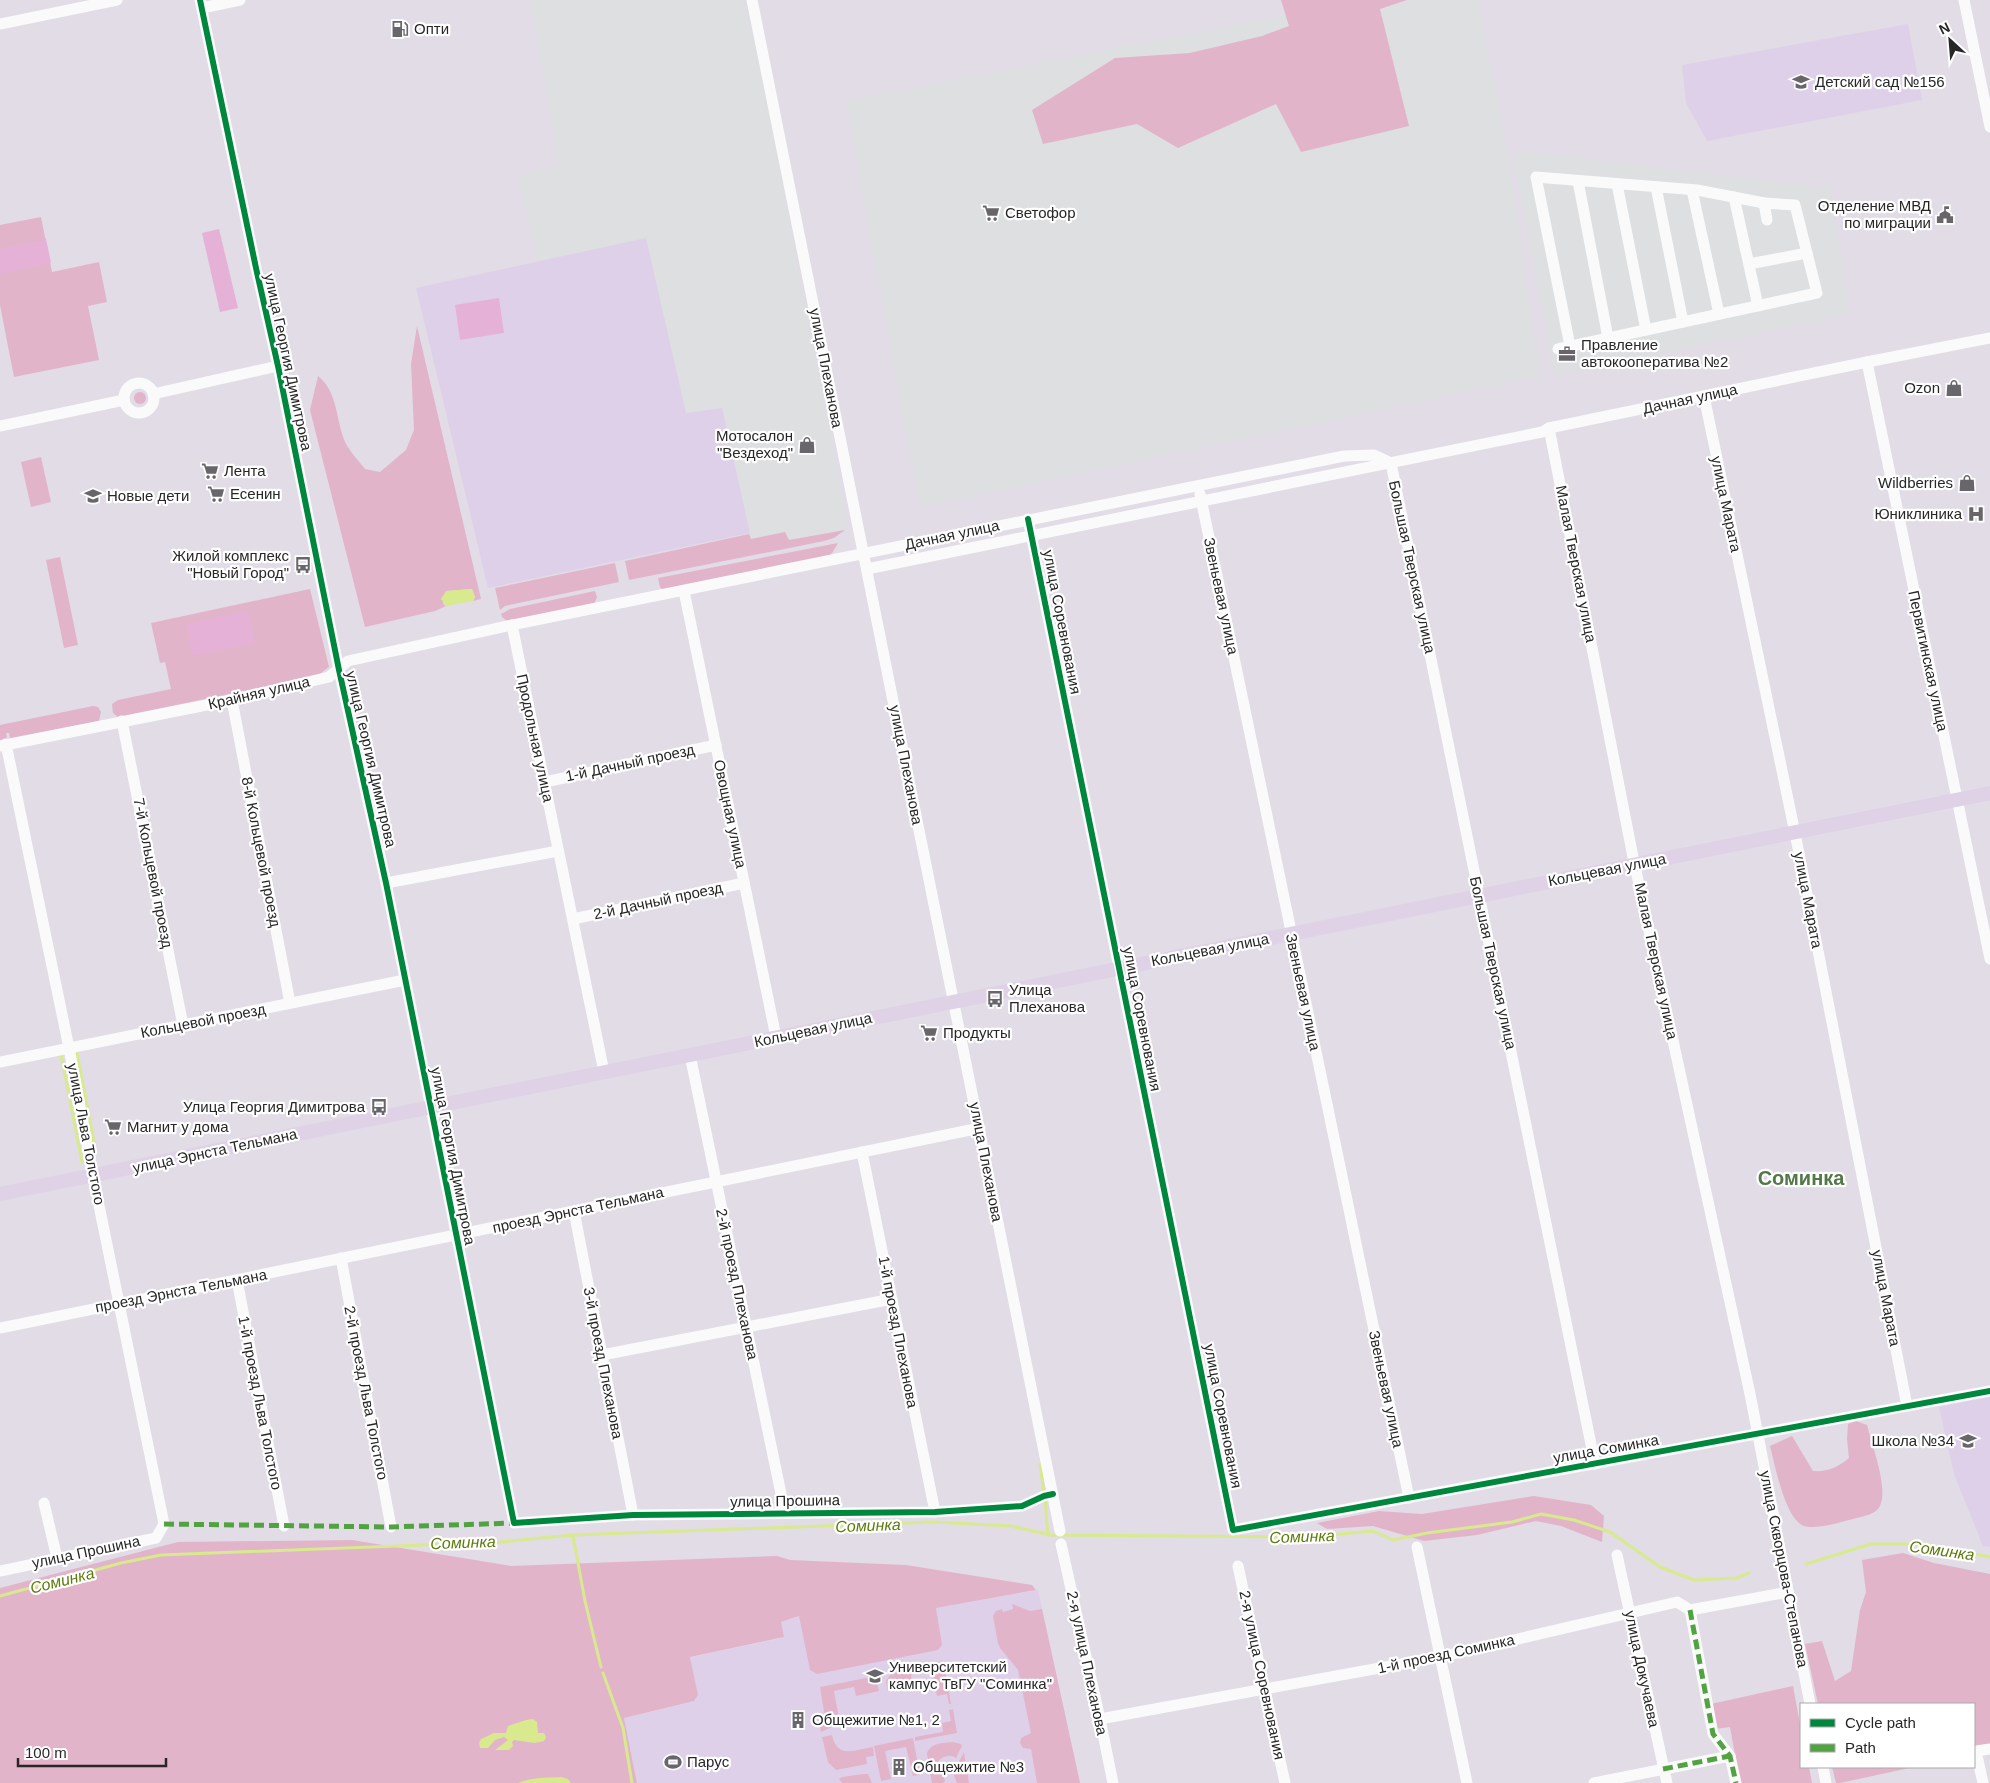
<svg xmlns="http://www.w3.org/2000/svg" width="1990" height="1783" viewBox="0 0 1990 1783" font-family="Arial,sans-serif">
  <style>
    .industrial { fill: #dddfe0 }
    .education { fill: #dfd0ea }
    .green { fill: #e2b4ca }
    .pitch { fill: #e6b1d6 }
    .water { fill: #d8e98e }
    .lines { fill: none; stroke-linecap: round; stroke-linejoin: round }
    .stream { stroke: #d8e98e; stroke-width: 3 }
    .minor { stroke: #fafafb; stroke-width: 11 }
    .major { stroke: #dfd1e6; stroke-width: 14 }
    .quiet { stroke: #51a342; stroke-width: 5; stroke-dasharray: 10 5; stroke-linecap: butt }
    .cycleway-casing { stroke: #fff; stroke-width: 9 }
    .cycleway { stroke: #00873e; stroke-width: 6 }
    .labels { text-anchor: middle; stroke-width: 4.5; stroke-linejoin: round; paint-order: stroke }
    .poi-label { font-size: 15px; fill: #272727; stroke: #fff; text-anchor: start }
    .street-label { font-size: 15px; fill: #272727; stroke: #fff }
    .water-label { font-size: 16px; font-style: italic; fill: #5d7c0c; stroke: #fff }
    .district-label { font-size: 20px; font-weight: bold; fill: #537848; stroke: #fff }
  </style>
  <rect width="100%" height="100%" fill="#e1dce6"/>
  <g class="industrial">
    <polygon points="530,0 744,0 758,57 848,528 789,540 786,532 751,538 723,408 686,414 646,239 538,261 519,176 560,164"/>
    <polygon points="1364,0 1477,0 1509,159 1539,376 920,507 846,101"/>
    <polygon points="1530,152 1830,188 1849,314 1555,376 1513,159 1513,155"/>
  </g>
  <g class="education">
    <polygon points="1908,24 1922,100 1707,141 1686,103 1682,65"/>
    <polygon points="646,238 686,413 722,408 750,533 488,588 416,288"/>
    <polygon points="1990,1397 1990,1547 1983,1546 1954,1474 1939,1407"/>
    <polygon points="1038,1590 1080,1783 637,1783 624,1718 694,1701 698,1695 690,1657 783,1638 781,1622 800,1616 936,1608"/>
  </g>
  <g class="green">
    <polygon points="1281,0 1407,0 1380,9 1409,126 1301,152 1276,104 1178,148 1137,124 1043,144 1032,110 1115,58 1190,53 1262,36 1289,26"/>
    <polygon points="41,217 52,272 99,262 107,302 88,306 99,360 14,377 0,305 0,225"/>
    <path d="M417 326 481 599 473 601 475 597 472 589 446 591 443 604 446 606 435 611 365 627 310 410 318 376C339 393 335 420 346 444 351 453 359 461 365 469L380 472 406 450 414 430 411 364Z"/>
    <circle cx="140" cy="398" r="6"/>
    <polygon points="41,457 51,502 31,507 21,462"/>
    <polygon points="845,530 834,538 824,541 629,580 625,561 749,534 751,539 785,532 789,540"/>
    <polygon points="838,543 832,553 827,557 663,590 660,587 658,578"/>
    <polygon points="60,557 78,645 64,648 46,560"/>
    <polygon points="615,563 619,582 505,606 500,610 495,588"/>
    <polygon points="310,589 329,667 317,676 118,717 113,713 112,704 118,700 171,689 165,662 160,663 151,623"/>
    <polygon points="595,591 597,597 594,604 507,621 502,617 501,614 510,609"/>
    <polygon points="93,706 98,707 101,712 99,721 10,738 9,733 6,733 7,739 0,740 0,725"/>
    <path d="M1856 1421 1867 1425C1872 1445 1887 1485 1881 1503 1878 1515 1863 1516 1853 1519 1841 1522 1815 1530 1804 1526 1785 1519 1775 1465 1770 1446L1792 1436 1813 1471C1828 1472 1838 1467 1849 1458L1847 1439 1848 1424Z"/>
    <polygon points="1534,1496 1591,1505 1604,1516 1602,1542 1561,1526 1536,1521 1477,1535 1424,1541 1373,1526 1327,1529 1317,1523 1379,1511 1422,1514"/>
    <polygon points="352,1540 511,1566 777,1556 790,1560 906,1565 1032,1585 1036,1590 936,1608 942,1645 938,1650 817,1674 810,1670 799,1616 781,1622 784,1637 690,1657 698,1695 694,1701 624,1718 637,1783 0,1783 0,1588 178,1542"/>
    <polygon points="1903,1553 1934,1563 1990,1574 1990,1750 1974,1753 1974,1704 1818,1704 1805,1644 1822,1641 1835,1681 1851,1671 1860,1610 1866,1592 1862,1560"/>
    <polygon points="1012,1604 1030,1611 1042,1609 1080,1783 1037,1783 1031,1749 1023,1748 1020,1743 1021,1738 1031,1733 1018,1670 1000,1648 998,1643 993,1616 996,1611 1002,1609 1003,1612 1013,1609"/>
    <polygon points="939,1662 944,1665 951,1704 949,1704 947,1694 937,1696 932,1671 911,1675 913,1685 887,1690 886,1681 893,1671"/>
    <polygon points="866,1678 877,1683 879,1691 856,1696 854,1687 834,1691 839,1718 831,1719 832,1727 821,1732 819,1723 825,1718 820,1687"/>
    <polygon points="1793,1686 1801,1729 1801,1767 1809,1767 1812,1783 1740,1783 1730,1727 1715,1729 1711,1704"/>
    <polygon points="953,1709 957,1733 915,1741 915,1737 943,1732 942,1723 951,1721 949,1710"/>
    <path d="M832 1735C837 1759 854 1750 873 1747L874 1756 866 1757 867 1764 836 1770 828 1762 822 1737Z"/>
    <polygon points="913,1738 920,1775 913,1776 906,1747 885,1751 891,1779 881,1781 874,1746"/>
    <path d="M953 1742 961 1744 962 1746 956 1758C949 1754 945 1756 939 1760L938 1766 945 1780 944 1783H932L927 1754C929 1743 943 1743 953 1742Z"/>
    <polygon points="964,1752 969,1783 957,1783 953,1773"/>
    <polygon points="1832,1767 1914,1767 1840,1783 1836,1783"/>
    <polygon points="863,1774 868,1774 872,1783 842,1783 839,1779 842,1777"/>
  </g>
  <g class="pitch">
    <polygon points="219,229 238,308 220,312 202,233"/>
    <polygon points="46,239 51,263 0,274 0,249"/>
    <polygon points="499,298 504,333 460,340 455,305"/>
    <polygon points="248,611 255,643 193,656 186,624"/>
  </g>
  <g class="water">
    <polygon points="472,589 475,597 473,601 446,606 441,599 446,591"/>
    <polygon points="533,1719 537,1722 538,1733 544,1733 546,1737 544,1741 535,1743 514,1740 512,1742 513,1746 509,1750 495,1750 508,1740 504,1737 495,1740 488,1748 480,1748 479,1743 481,1739 494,1733 506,1733 508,1726 526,1720"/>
    <path d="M561 1777 568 1779 571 1783H518C532 1777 546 1778 561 1777Z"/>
  </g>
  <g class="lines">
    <g class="stream">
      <polyline points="77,1053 94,1142"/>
      <polyline points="59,1055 61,1054 82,1162"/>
      <polyline points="1040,1464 1044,1493"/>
      <path d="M1045 1498C1047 1511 1045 1524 1049 1535"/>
      <polyline points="573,1536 585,1601 601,1667"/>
      <polyline points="1806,1564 1871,1544 1922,1544 1990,1557"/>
      <polyline points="0,1596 121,1563 161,1555 501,1542 573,1535 933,1522 1011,1526 1050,1535 1307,1537 1373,1531 1393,1540 1427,1533 1512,1522 1541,1514 1574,1520 1610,1532 1660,1567 1694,1580 1737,1578 1749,1573"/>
      <polyline points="603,1673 623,1728 632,1783"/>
    </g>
    <g class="minor">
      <polyline points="200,0 256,268 278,366 339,670 386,883 514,1523 633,1515 935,1512 1022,1506 1044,1496 1053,1494"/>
      <polyline points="752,0 1060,1531"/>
      <polyline points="1964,0 1990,127"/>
      <polyline points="202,8 240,0"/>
      <polyline points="0,24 117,0"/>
      <polyline points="1578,181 1608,338"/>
      <polyline points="1617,184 1646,330"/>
      <polyline points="1656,187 1683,322"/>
      <polyline points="1692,190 1719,314"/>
      <polyline points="1734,197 1758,306"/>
      <polyline points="1749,264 1807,253"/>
      <polyline points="1570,346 1536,177 1697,190 1764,203"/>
      <polyline points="1558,349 1817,293 1795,205 1764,203 1767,220"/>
      <polyline points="1867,362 1990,959"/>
      <circle cx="139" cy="398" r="15"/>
      <polyline points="153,394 278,366"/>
      <polyline points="1704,396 1795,833 1907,1406"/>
      <polyline points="0,426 124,400"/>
      <polyline points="1549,428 1633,857 1750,1394 1810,1704"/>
      <polyline points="1391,463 1595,1464"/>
      <polyline points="1200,494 1409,1498"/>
      <polyline points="1028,519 1233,1530 1990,1391"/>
      <polyline points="867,569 1542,432 1549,428 1867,362 1990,338"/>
      <polyline points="684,591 776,1037"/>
      <polyline points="512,625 604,1072"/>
      <polyline points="232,700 290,1003"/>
      <polyline points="122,721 183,1025"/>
      <polyline points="0,746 232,700 329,677 348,661 512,625 1344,456 1374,455 1391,463"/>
      <polyline points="545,782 716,745"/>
      <polyline points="386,883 558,851"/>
      <polyline points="573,919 744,883"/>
      <polyline points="690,1055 785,1513"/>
      <polyline points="0,1062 405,980"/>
      <polyline points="862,1152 935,1512"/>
      <polyline points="574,1211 633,1515"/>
      <polyline points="341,1258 391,1527"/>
      <polyline points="237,1280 284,1526"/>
      <polyline points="0,1328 980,1128"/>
      <polyline points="602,1355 892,1299"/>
      <polyline points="44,1503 57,1558"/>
      <polyline points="1061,1544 1100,1719 1113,1783"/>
      <polyline points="1417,1547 1467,1783"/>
      <polyline points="1617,1555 1667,1783"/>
      <polyline points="1238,1566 1285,1783"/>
      <polyline points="0,1571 156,1538 164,1524 93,1176 69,1048 6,744"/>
      <polyline points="1690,1610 1713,1734 1730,1756 1736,1783"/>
      <polyline points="1100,1719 1440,1657 1677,1602 1690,1610 1788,1592"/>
      <polyline points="1823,1767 1826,1783"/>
      <polyline points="1594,1783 1730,1756"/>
      <polyline points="1983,1783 1976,1751 1990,1749"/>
    </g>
    <polyline class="major" points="0,1194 1990,793"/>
    <g class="quiet">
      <polyline points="164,1524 391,1527 514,1523"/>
      <polyline points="1690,1610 1713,1734 1730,1756 1736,1783"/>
      <polyline points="1663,1769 1730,1756"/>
    </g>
    <g class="cycleway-casing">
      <g id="cycleway">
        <polyline points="200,0 256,268 278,366 339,670 386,883 514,1523 633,1515 935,1512 1022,1506 1044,1496 1053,1494"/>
        <polyline points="1028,519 1233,1530 1990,1391"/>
      </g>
    </g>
    <use href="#cycleway" class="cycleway"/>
  </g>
  <defs>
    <g id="fuel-bare" transform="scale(1.35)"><path d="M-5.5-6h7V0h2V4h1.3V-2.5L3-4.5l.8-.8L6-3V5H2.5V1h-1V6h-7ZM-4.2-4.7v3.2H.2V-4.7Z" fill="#68666a" stroke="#fff" stroke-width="2.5" paint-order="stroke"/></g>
    <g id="school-bare" transform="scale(1.35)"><path d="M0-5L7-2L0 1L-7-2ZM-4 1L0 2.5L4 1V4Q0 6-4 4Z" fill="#68666a" stroke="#fff" stroke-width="2.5" paint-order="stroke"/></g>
    <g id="supermarket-bare" transform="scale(1.35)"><path d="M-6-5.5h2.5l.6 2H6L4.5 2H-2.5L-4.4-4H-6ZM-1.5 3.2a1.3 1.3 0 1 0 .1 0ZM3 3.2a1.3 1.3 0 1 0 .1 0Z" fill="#68666a" stroke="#fff" stroke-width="2.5" paint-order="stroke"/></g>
    <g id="civic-bare" transform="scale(1.35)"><path d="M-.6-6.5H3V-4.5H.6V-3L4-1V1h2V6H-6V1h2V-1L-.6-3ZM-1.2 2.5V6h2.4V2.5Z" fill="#68666a" stroke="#fff" stroke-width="2.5" paint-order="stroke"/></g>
    <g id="office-bare" transform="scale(1.35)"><path d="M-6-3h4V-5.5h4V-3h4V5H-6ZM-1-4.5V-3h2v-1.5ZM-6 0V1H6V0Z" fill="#68666a" stroke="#fff" stroke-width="2.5" paint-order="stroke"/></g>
    <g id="shop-bare" transform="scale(1.35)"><path d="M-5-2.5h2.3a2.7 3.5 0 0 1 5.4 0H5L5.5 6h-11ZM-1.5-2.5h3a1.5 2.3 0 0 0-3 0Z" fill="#68666a" stroke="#fff" stroke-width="2.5" paint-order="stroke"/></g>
    <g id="hospital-bare" transform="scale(1.35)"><path d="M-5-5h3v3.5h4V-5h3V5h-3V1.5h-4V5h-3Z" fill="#68666a" stroke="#fff" stroke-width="2.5" paint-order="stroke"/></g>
    <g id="bus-bare" transform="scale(1.35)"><path d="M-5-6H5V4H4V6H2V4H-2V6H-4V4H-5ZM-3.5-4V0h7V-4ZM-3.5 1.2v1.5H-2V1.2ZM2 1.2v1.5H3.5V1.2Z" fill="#68666a" stroke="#fff" stroke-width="2.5" paint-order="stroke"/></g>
    <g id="university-bare" transform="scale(1.35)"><path d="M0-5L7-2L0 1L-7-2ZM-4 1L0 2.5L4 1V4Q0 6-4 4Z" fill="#68666a" stroke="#fff" stroke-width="2.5" paint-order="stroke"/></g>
    <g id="building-bare" transform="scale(1.35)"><path d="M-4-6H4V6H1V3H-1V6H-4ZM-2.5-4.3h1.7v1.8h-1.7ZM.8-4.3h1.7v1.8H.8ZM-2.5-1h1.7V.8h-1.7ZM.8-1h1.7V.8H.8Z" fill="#68666a" stroke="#fff" stroke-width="2.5" paint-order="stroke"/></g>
    <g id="stadium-bare" transform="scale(1.35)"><path d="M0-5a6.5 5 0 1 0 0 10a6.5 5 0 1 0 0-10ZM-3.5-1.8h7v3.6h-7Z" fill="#68666a" stroke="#fff" stroke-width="2.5" paint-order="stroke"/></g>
  </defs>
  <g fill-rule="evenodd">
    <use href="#fuel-bare" x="400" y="29"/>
    <use href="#school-bare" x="1801" y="82"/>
    <use href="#supermarket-bare" x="991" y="213"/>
    <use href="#civic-bare" x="1945" y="215"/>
    <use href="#office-bare" x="1567" y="354"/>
    <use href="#shop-bare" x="1954" y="388"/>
    <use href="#shop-bare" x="807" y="445"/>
    <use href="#supermarket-bare" x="210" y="471"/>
    <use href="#shop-bare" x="1967" y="483"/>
    <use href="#supermarket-bare" x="216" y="494"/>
    <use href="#school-bare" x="93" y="496"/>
    <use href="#hospital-bare" x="1976" y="514"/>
    <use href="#bus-bare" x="303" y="565"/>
    <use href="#bus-bare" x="995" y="999"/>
    <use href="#supermarket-bare" x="929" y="1033"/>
    <use href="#bus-bare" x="379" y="1107"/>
    <use href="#supermarket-bare" x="113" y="1127"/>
    <use href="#school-bare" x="1968" y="1441"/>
    <use href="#university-bare" x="875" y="1676"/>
    <use href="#building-bare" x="798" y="1720"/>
    <use href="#stadium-bare" x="673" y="1762"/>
    <use href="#building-bare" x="899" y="1767"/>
  </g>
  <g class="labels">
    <g class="poi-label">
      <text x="414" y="34">Опти</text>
      <text x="1815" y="87">Детский сад №156</text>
      <text x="1931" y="211" text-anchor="end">Отделение МВД<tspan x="1931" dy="17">по миграции</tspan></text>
      <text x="1005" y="218">Светофор</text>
      <text x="1581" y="350">Правление<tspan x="1581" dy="17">автокооператива №2</tspan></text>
      <text x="1940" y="393" text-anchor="end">Ozon</text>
      <text x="793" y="441" text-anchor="end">Мотосалон<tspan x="793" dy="17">"Вездеход"</tspan></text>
      <text x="224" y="476">Лента</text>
      <text x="1953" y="488" text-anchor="end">Wildberries</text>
      <text x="230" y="499">Есенин</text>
      <text x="107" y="501">Новые дети</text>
      <text x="1962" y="519" text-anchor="end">Юниклиника</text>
      <text x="289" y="561" text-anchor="end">Жилой комплекс<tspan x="289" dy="17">"Новый Город"</tspan></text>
      <text x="1009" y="995">Улица<tspan x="1009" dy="17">Плеханова</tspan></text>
      <text x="943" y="1038">Продукты</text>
      <text x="365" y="1112" text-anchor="end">Улица Георгия Димитрова</text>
      <text x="127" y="1132">Магнит у дома</text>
      <text x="1954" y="1446" text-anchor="end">Школа №34</text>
      <text x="889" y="1672">Университетский<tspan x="889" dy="17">кампус ТвГУ "Соминка"</tspan></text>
      <text x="812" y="1725">Общежитие №1, 2</text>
      <text x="687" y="1767">Парус</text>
      <text x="913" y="1772">Общежитие №3</text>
    </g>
    <g class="street-label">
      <text transform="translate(288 362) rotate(78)" y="5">улица Георгия Димитрова</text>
      <text transform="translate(826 368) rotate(79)" y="5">улица Плеханова</text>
      <text transform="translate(1690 399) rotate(-12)" y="5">Дачная улица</text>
      <text transform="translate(1726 504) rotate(78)" y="5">улица Марата</text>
      <text transform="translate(952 535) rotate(-12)" y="5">Дачная улица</text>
      <text transform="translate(1576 564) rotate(79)" y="5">Малая Тверская улица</text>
      <text transform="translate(1412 567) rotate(78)" y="5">Большая Тверская улица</text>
      <text transform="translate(1221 596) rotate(78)" y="5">Звеньевая улица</text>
      <text transform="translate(1062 622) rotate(79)" y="5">улица Соревнования</text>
      <text transform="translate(1928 661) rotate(78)" y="5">Первитинская улица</text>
      <text transform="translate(259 693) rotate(-13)" y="5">Крайняя улица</text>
      <text transform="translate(535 738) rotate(78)" y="5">Продольная улица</text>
      <text transform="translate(371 759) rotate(77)" y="5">улица Георгия Димитрова</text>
      <text transform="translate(630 763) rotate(-12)" y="5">1-й Дачный проезд</text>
      <text transform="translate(906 765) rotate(79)" y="5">улица Плеханова</text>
      <text transform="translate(730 814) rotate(78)" y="5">Овощная улица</text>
      <text transform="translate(261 852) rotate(79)" y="5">8-й Кольцевой проезд</text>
      <text transform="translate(1607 870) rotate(-11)" y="5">Кольцевая улица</text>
      <text transform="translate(153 873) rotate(79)" y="5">7-й Кольцевой проезд</text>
      <text transform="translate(1808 900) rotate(79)" y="5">улица Марата</text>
      <text transform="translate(658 901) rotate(-12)" y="5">2-й Дачный проезд</text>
      <text transform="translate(1210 950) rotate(-11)" y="5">Кольцевая улица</text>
      <text transform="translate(1656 961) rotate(78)" y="5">Малая Тверская улица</text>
      <text transform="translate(1493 963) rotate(78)" y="5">Большая Тверская улица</text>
      <text transform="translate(1303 992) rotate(78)" y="5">Звеньевая улица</text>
      <text transform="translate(1142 1019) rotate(79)" y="5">улица Соревнования</text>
      <text transform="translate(203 1021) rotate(-11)" y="5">Кольцевой проезд</text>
      <text transform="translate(813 1030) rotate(-12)" y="5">Кольцевая улица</text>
      <text transform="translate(86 1134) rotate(79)" y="5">улица Льва Толстого</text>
      <text transform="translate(215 1151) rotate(-12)" y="5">улица Эрнста Тельмана</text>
      <text transform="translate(453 1156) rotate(79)" y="5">улица Георгия Димитрова</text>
      <text transform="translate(986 1162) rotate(79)" y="5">улица Плеханова</text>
      <text transform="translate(578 1210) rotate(-12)" y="5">проезд Эрнста Тельмана</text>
      <text transform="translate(737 1284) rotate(78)" y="5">2-й проезд Плеханова</text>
      <text transform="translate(181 1291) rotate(-11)" y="5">проезд Эрнста Тельмана</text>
      <text transform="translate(1886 1298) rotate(79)" y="5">улица Марата</text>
      <text transform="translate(898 1332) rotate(79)" y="5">1-й проезд Плеханова</text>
      <text transform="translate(603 1363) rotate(79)" y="5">3-й проезд Плеханова</text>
      <text transform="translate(1386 1389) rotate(78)" y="5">Звеньевая улица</text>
      <text transform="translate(366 1393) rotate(79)" y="5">2-й проезд Льва Толстого</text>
      <text transform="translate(260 1403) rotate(79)" y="5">1-й проезд Льва Толстого</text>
      <text transform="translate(1223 1416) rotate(79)" y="5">улица Соревнования</text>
      <text transform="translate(1606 1449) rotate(-10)" y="5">улица Соминка</text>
      <text transform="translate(785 1501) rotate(-1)" y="5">улица Прошина</text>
      <text transform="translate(86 1552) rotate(-12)" y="5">улица Прошина</text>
      <text transform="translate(1784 1569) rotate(79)" y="5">улица Скворцова-Степанова</text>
      <text transform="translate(1446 1654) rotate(-12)" y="5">1-й проезд Соминка</text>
      <text transform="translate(1087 1663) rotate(78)" y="5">2-я улица Плеханова</text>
      <text transform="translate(1642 1669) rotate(78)" y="5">улица Докучаева</text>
      <text transform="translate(1262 1675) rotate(78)" y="5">2-я улица Соревнования</text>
    </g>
    <g class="water-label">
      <text transform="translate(868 1525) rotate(-2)" y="6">Соминка</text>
      <text transform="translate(1302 1536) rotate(-2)" y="6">Соминка</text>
      <text transform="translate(463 1542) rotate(-2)" y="6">Соминка</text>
      <text transform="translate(1942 1550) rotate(8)" y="6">Соминка</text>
      <text transform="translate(62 1580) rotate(-14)" y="6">Соминка</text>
    </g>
    <g class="district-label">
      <text x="1801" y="1185">Соминка</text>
    </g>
  </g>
  <rect x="1800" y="1703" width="175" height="65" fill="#ffffff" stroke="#a9a9a9"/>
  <rect x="1810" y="1719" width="25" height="8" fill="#00873e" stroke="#a9a9a9"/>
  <text x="1845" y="1728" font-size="15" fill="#272727">Cycle path</text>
  <rect x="1810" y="1744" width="25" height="8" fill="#51a342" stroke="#a9a9a9"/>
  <text x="1845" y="1753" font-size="15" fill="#272727">Path</text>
  <g transform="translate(1950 40) rotate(334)" stroke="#ffffff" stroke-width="4" paint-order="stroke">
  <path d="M0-4L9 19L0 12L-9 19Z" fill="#272727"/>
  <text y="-8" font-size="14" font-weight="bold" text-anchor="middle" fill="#272727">N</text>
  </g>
  <path d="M18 1758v8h148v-8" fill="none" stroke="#272727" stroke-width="2.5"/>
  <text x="25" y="1758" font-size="15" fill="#272727" stroke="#ffffff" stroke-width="4" paint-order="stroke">100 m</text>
</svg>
